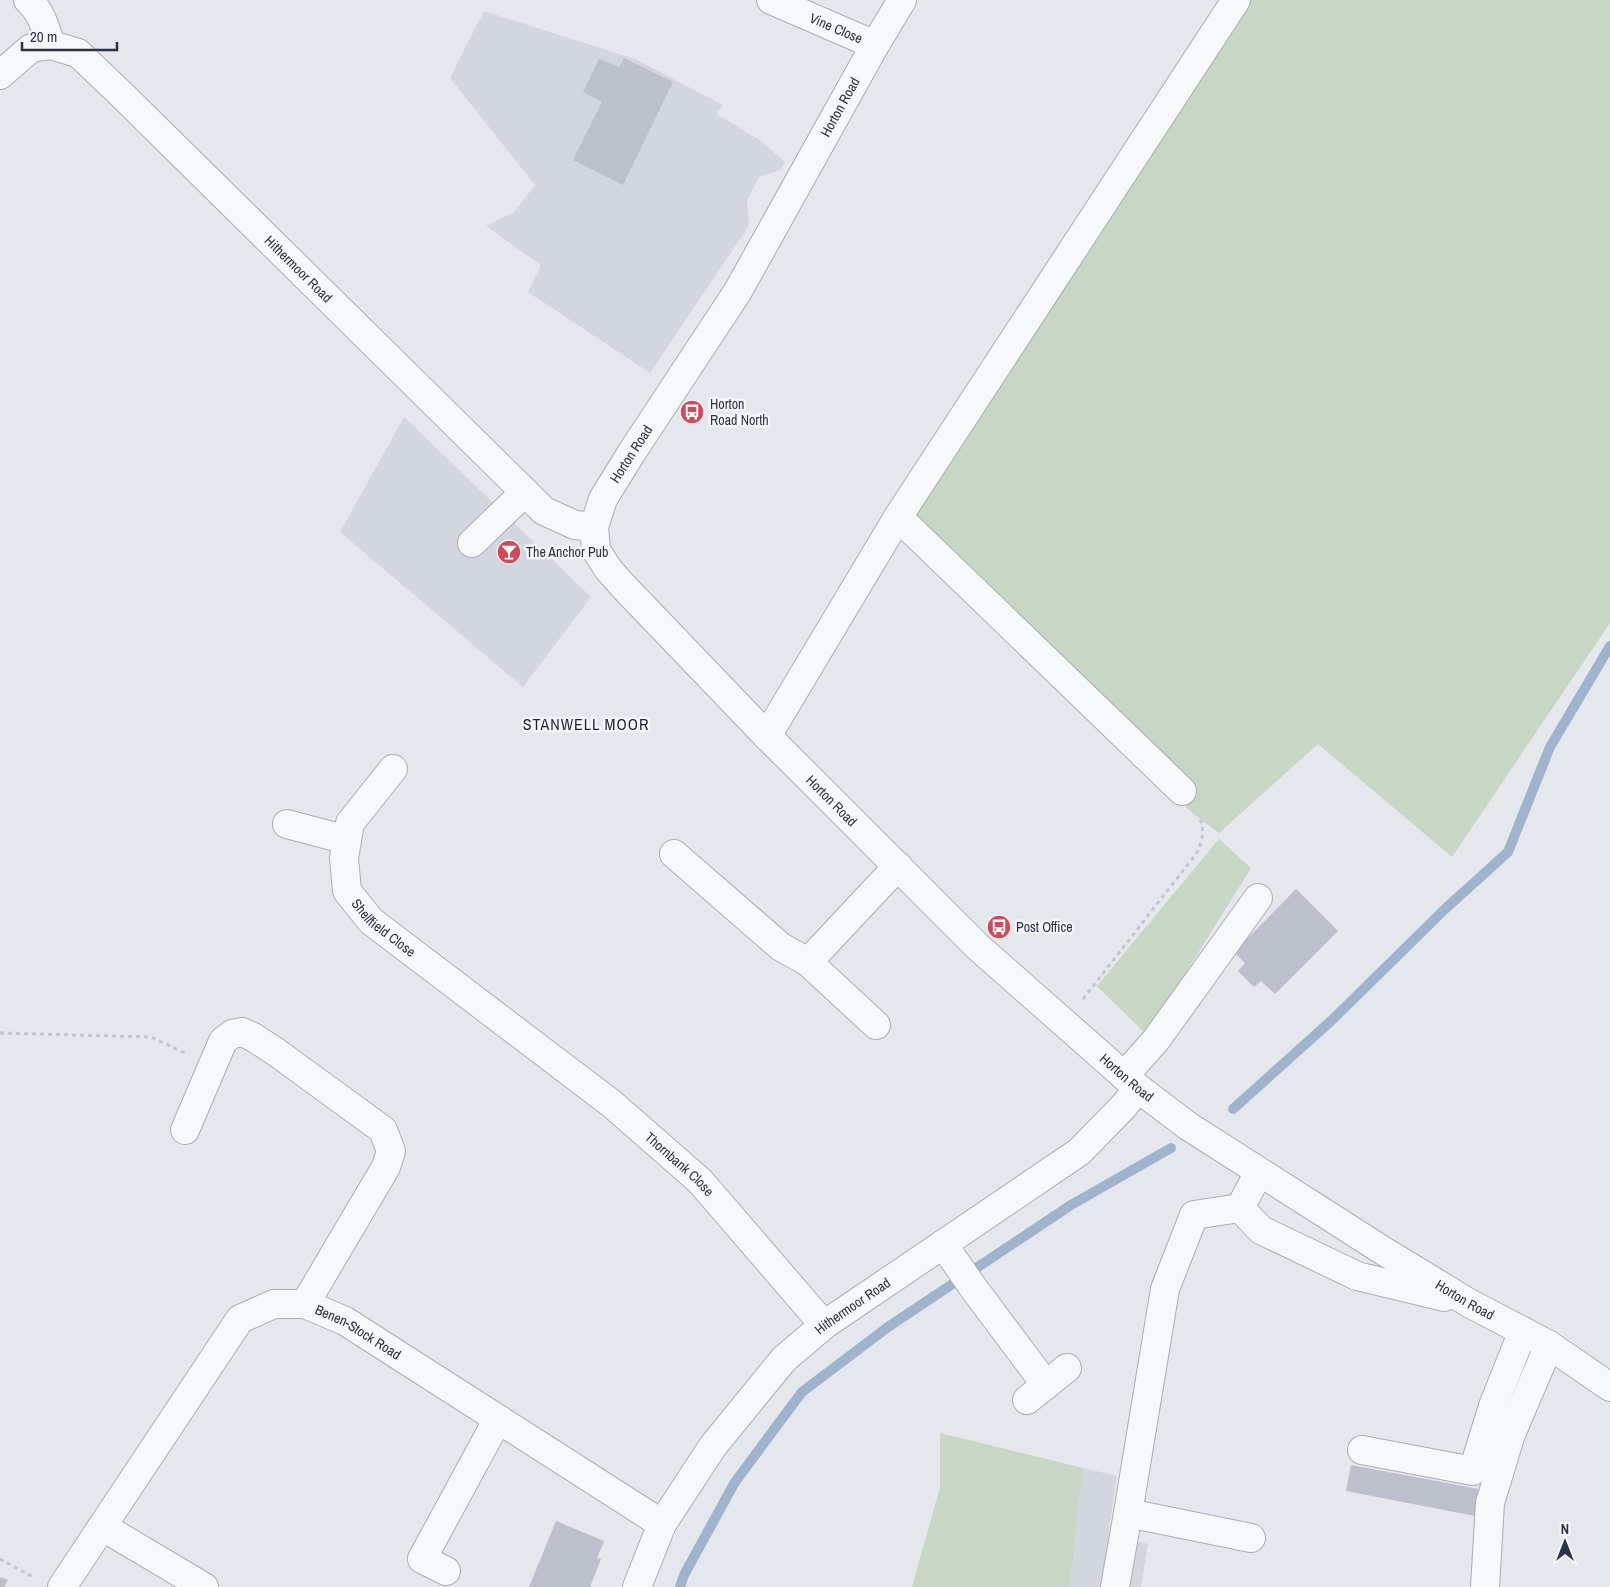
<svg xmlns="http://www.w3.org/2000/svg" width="1610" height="1587" viewBox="0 0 1610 1587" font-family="'Archivo Narrow',sans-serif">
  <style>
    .built { fill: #d2d6de }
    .green { fill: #c9d6c5 }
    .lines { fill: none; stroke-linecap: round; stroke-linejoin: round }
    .stream { stroke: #9fb4cc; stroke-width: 10 }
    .building { fill: #bbc0ca }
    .minor-casing { stroke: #a9aeb7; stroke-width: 30 }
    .path { stroke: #c2c5cb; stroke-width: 3; stroke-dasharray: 4 4; stroke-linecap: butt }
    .minor { stroke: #f7f8fa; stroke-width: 28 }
    .labels { text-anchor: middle; stroke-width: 5; stroke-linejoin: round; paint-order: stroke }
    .street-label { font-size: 14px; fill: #2b3445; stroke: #f4f6f9 }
    .poi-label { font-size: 14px; fill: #2b3445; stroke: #f4f6f9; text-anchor: start }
    .quarter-label { font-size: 16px; letter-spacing: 1px; fill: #1d2536; stroke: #f4f6f9 }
  </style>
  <rect width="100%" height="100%" fill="#e4e7ec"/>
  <g class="built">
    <polygon points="484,11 635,59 723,105 716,114 760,140 785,162 780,170 759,177 747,201 749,226 650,373 528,292 541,265 486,226 514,212 535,185 450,78"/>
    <polygon points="404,417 591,597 523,687 340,532"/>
    <polygon points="1083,1468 1117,1476 1108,1534 1148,1544 1141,1587 1070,1587"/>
  </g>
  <g class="green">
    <polygon points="1248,0 1610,0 1610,623 1452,857 1318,744 1219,833 1190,811 911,511"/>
    <polygon points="1219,839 1251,868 1147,1035 1097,986"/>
    <polygon points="940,1433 1083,1468 1070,1587 912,1587 940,1487"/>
  </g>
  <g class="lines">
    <g class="stream">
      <polyline points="1233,1109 1331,1021 1445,909 1508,852 1550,747 1610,646"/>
      <polyline points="680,1587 684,1575 735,1482 802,1392 888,1327 1071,1205 1171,1148"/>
    </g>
  </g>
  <g class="building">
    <polygon points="624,58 673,82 623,185 573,160 602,102 583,92 599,59 619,67"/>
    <polygon points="1296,889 1338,931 1275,994 1261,981 1254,987 1238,971 1245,963 1234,952"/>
    <polygon points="1351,1465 1479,1489 1475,1516 1346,1491"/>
    <polygon points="556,1521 604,1541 597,1558 601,1559 590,1587 529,1587"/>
    <polygon points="0,1577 8,1580 4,1587 0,1587"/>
  </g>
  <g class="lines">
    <g class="minor-casing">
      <g id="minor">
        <path d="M28 0C42 12 45 28 51 45"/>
        <path id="s1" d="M771 0 875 45"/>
        <path id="s2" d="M902 0 875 45 738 291 632 452 603 499 594 527 596 550 608 569 625 588 767 736 978 947 1138 1088 1188 1126 1382 1250 1469 1303 1549 1345 1610 1387"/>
        <path id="s3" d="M0 75 31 48 51 45 78 53 123 96 544 511 575 525 594 527"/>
        <polyline points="898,517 1182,791"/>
        <polyline points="472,543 525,492"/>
        <polyline points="767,736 898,517 1236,0"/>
        <path id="s4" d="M393 769 350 823 344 858 347 891 371 921 612 1104 700 1181 824 1325"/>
        <polyline points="287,824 347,840"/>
        <polyline points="674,854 781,947 808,962"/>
        <polyline points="876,1025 808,962 898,866"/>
        <polyline points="1124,1076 1156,1040 1258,898"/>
        <polyline points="185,1130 223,1041 232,1034 242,1032 253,1037 276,1052 383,1130 391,1151 386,1167 305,1304"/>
        <polyline points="1259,1172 1240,1208 1261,1230 1357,1276 1444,1297"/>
        <polyline points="1240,1208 1194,1215 1165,1289 1128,1513 1251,1538"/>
        <polyline points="943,1244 972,1286 1046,1385"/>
        <polyline points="1027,1400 1067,1368"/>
        <polyline points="1362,1450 1473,1471 1493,1406 1523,1331"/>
        <polyline points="103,1527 204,1587"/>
        <polyline points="446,1571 422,1559 498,1419"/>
        <path id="s5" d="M62 1587 240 1319 274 1304H305L345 1321 662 1524"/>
        <path id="s6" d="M637 1587 662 1524 713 1446 784 1359 824 1325 1079 1152 1124 1106 1138 1088"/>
        <polyline points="1115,1587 1128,1513"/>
        <polyline points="1485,1587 1490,1503 1511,1434 1549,1345"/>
      </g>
    </g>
    <g class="path">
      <path d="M1083 999 1196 854C1203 841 1205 830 1199 816"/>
      <polyline points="0,1033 151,1037 185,1053"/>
      <polyline points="0,1559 35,1578"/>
    </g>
    <use href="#minor" class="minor"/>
  </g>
  <defs>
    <g id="bus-disc" transform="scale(1.25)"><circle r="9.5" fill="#d1495b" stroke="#f4f6f9"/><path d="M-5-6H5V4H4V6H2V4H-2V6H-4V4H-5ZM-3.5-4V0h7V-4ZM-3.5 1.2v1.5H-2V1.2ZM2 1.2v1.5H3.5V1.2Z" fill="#fff"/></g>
    <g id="bar-disc" transform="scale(1.25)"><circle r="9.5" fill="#d1495b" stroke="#f4f6f9"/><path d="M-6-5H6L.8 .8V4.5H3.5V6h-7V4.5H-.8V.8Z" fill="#fff"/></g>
  </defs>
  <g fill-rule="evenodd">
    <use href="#bus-disc" x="692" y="412"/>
    <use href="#bar-disc" x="509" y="552"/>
    <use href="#bus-disc" x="999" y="927"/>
  </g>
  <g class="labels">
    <g class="street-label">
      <text dy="5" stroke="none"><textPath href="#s1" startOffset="71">Vine Close</textPath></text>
      <text transform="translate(840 107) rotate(-61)" y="5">Horton Road</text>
      <text dy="5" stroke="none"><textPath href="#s3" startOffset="398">Hithermoor Road</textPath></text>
      <text transform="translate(631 454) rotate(-57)" y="5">Horton Road</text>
      <text dy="5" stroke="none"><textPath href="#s2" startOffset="979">Horton Road</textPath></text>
      <text dy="5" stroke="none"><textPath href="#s4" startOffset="190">Shellfield Close</textPath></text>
      <text dy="5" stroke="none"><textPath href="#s2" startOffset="1384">Horton Road</textPath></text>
      <text dy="5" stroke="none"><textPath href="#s4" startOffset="569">Thornbank Close</textPath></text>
      <text dy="5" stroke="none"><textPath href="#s2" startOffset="1789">Horton Road</textPath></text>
      <text dy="5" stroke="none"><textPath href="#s6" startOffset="360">Hithermoor Road</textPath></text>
      <text dy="5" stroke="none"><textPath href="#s5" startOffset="450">Benen-Stock Road</textPath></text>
    </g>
    <g class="poi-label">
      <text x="710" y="409">Horton<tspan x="710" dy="16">Road North</tspan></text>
      <text x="526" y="557">The Anchor Pub</text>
      <text x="1016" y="932">Post Office</text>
    </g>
    <g class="quarter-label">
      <text x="586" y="730">STANWELL MOOR</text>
    </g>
  </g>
  <g transform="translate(1565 1542)" stroke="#f4f6f9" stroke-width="4" paint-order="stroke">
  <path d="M0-4L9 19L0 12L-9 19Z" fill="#2b3445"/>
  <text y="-8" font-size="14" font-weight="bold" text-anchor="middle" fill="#2b3445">N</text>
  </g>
  <path d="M22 42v8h95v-8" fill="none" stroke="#2b3445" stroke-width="2.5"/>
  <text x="30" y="42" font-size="15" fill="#2b3445" stroke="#f4f6f9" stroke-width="4" paint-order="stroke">20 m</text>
</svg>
